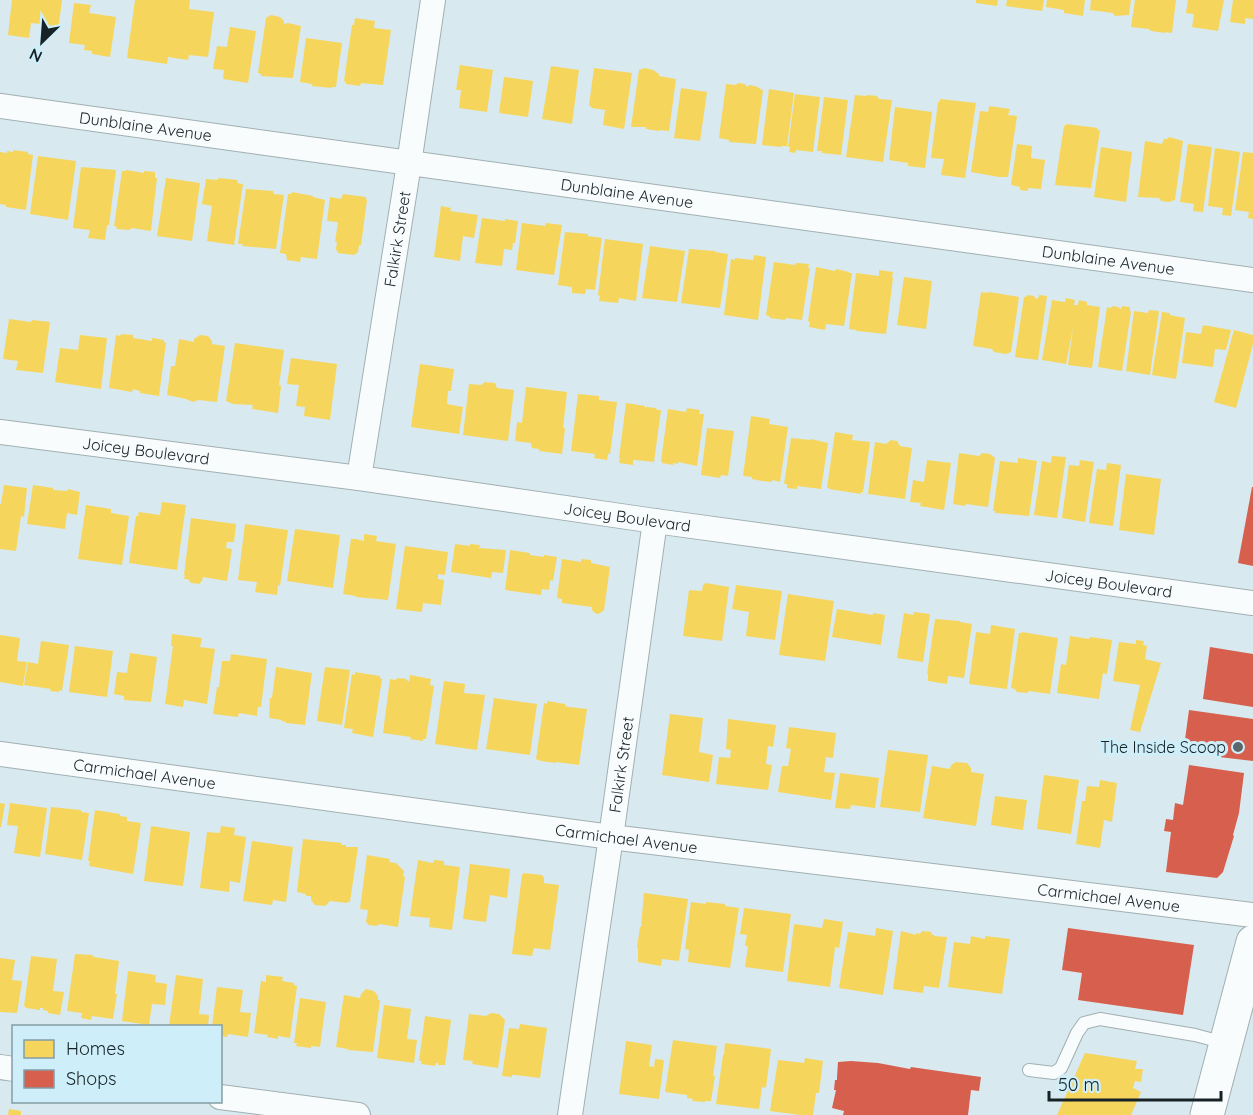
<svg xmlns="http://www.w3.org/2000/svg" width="1253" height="1115" viewBox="0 0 1253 1115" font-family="Quicksand,sans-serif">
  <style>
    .homes { fill: #f6d55c }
    .shops { fill: #d6604d }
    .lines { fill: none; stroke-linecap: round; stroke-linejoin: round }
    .lane-casing { stroke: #a1afb2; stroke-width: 14 }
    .street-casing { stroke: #a1afb2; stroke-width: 26 }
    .secondary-casing { stroke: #a1afb2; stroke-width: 35 }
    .lane { stroke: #f9fcfd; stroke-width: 12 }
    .street { stroke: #f9fcfd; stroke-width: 24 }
    .secondary { stroke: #f9fcfd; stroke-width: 33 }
    .poi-dot { fill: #5a686c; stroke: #ceeff9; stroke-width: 2 }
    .labels { text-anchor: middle; stroke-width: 6; stroke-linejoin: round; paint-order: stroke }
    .street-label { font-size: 16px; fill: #162226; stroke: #ceeff9 }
    .poi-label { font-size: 16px; fill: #162226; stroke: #ceeff9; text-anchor: end }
  </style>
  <rect width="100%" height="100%" fill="#d8eaef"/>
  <g class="homes">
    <polygon points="12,0 62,0 58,31 48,32 40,28 41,24 31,23 29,38 8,35"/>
    <polygon points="135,0 190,0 189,9 214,12 208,57 189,55 188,60 168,57 167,64 127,58"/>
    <polygon points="976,0 998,0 997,6 976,3"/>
    <polygon points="1007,0 1044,0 1042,11 1006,6"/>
    <polygon points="1047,0 1085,0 1083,16 1064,13 1064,10 1046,7"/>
    <polygon points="1091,0 1131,0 1129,15 1115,16 1113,13 1090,10"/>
    <polygon points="1135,0 1176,0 1172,33 1165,32 1165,33 1151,31 1149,29 1131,27"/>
    <polygon points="1188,0 1224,0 1218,31 1192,27 1194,14 1186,13"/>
    <polygon points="1233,0 1253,0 1253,19 1245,18 1245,24 1230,22"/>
    <polygon points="74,3 91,5 89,13 116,17 110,57 92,54 92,51 84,50 85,45 69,43"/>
    <polygon points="271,15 280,17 284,21 284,24 288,23 301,26 293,78 261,76 261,74 258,73 266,18"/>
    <polygon points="355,18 375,21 374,28 391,30 383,85 361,83 360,86 346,84 346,82 344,81 352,25 354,25"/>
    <polygon points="230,27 256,31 248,83 223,79 224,70 213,69 217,46 227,47"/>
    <polygon points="306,38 342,43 336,87 332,87 332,88 312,86 312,84 300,82"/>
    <polygon points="460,65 493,70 487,112 459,108 461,90 456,90"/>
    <polygon points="551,66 579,70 572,124 542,119"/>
    <polygon points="594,68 632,73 624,129 603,125 605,110 592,108 589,105"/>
    <polygon points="645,68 653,70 659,74 659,76 676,79 669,131 659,130 659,131 646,129 646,127 631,127 639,70"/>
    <polygon points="504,77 533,81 528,117 499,113"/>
    <polygon points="738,83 745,84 747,87 750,85 758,87 760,89 763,90 756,144 729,142 729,140 719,138 726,84 736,85"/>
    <polygon points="681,88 707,92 700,141 674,138"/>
    <polygon points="769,89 794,93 787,146 781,146 781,147 762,145"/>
    <polygon points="795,94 820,97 813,152 796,150 795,153 789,152 790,147 788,147"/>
    <polygon points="855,95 866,96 867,95 877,96 879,99 892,100 883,162 846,157"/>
    <polygon points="824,97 848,100 841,155 822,153 822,151 817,151"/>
    <polygon points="940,99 976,103 965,178 941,175 944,159 931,158 938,102 940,102"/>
    <polygon points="989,106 1010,109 1008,115 1017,116 1008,177 999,177 971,172 980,111 988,112"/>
    <polygon points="895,107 932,112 925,168 908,166 908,163 889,160"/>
    <polygon points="1066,124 1098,128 1097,130 1100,130 1091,188 1055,185 1064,126 1066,126"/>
    <polygon points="1169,137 1183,141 1175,200 1169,202 1161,201 1159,198 1138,197 1145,141 1162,144 1164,139 1167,139"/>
    <polygon points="1017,144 1032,146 1031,158 1045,160 1041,189 1028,188 1028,191 1020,190 1020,187 1011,185"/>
    <polygon points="1188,144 1212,147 1203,212 1193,211 1194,204 1180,202"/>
    <polygon points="1101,147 1132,152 1126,202 1094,197"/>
    <polygon points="1215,148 1240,152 1231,216 1222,215 1223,208 1208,206"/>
    <polygon points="13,150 28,152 28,154 33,155 26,210 6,207 6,205 0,204 0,152 7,153 7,151 13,152"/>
    <polygon points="1243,152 1253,153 1253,219 1248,218 1249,212 1235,210"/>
    <polygon points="38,156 76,161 68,220 30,214"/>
    <polygon points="81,167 116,170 109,225 107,225 105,240 88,238 90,230 73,228"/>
    <polygon points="126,170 144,173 144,171 155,172 155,178 157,178 151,231 132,228 129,230 117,229 116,226 114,226 122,171 126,171"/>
    <polygon points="166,178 200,183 192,241 157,236"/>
    <polygon points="218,178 238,180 237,183 243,184 234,245 207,241 212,206 202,204 206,179 218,180"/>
    <polygon points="246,189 273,191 274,194 284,195 276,249 242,246 243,244 238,244"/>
    <polygon points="292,192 313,196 313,197 325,200 317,259 301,257 300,262 287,260 286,254 280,253 288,194 291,194"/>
    <polygon points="343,194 366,197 366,199 367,200 361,245 359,245 358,252 354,255 338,253 336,249 337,242 335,242 338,222 327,221 330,197 341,199"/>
    <polygon points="441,206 451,208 450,211 478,215 474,238 463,236 460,261 434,257"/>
    <polygon points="482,218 505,221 505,219 518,221 515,243 513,243 512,250 504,249 502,266 475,263"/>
    <polygon points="522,223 545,226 546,223 562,225 554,275 516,270"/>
    <polygon points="565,232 588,234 588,236 602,238 595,290 586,289 585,294 572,293 572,287 558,285"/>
    <polygon points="605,239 643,244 636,301 619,298 618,303 599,301 600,296 598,295"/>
    <polygon points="650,246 685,251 677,302 642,298"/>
    <polygon points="689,249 715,251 715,252 728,254 720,308 681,303"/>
    <polygon points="754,255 766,257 758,320 724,315 731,259 735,260 735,258 753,260"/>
    <polygon points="774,262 795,265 796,263 809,264 808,268 810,268 802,320 786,318 785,320 770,318 769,316 766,315"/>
    <polygon points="816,267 835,271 836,269 849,272 849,273 852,273 844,326 826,324 825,330 809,327 810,322 808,321"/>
    <polygon points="879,270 893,272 892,278 893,278 886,334 857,331 856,330 849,329 856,273 879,276"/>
    <polygon points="904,277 932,281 926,329 897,325"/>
    <polygon points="981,292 988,293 989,292 1019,297 1011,352 1006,354 994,352 992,349 973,346"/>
    <polygon points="1028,295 1034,296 1035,298 1038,299 1039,295 1047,296 1038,360 1015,357 1024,297 1026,297"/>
    <polygon points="1066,298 1075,300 1074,305 1078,305 1079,300 1087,302 1087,305 1100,307 1092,368 1068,365 1073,328 1066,364 1042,360 1052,300 1065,302"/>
    <polygon points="1113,306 1118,307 1121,309 1122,306 1130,307 1130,311 1131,312 1122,371 1098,367 1107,307 1110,308"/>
    <polygon points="1149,310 1159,311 1150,375 1126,371 1134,311 1148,313"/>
    <polygon points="1162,312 1170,313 1170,315 1185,318 1176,379 1152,375"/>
    <polygon points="9,319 31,322 32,320 50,322 43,373 16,370 18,361 3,359"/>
    <polygon points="1203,325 1231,330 1226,350 1215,349 1213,367 1182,363 1186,332 1201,334"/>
    <polygon points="1234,330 1253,335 1253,344 1236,408 1214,402"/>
    <polygon points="121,334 133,335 133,338 152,341 152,338 164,340 164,342 166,343 159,396 140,393 140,391 133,389 132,392 109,388 116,335 120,336"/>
    <polygon points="80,335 107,338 101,389 55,382 60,348 78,350"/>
    <polygon points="200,335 208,336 212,341 212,344 225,346 217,402 198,400 193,402 186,399 167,395 171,366 175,366 179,339 194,342 194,339"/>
    <polygon points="235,343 284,350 279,385 281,386 278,413 252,409 253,405 233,404 226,401"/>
    <polygon points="291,358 337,364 330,420 304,416 305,407 296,406 299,385 287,384"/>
    <polygon points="420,364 454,369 451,391 448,391 447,404 463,407 459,434 411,427"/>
    <polygon points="485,382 495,383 497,388 514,390 508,441 463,435 469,384 481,385"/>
    <polygon points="526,387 567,392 563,428 565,428 562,454 539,451 539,449 532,448 531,443 515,441 517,422 522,423"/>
    <polygon points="578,394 599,396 599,400 617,402 610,454 608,454 607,460 594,458 595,454 571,451"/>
    <polygon points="626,403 645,406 645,408 647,407 656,408 657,410 661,410 654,462 636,460 633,460 633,465 619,463 620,458 619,458"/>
    <polygon points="687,408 700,410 699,414 704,414 697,466 678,462 678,464 673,463 673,465 662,463 662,461 661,461 668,409 686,412"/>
    <polygon points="751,416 770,419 769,424 788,427 780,482 772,480 772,482 762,481 752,479 752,477 743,476"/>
    <polygon points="707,428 734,431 728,476 721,475 720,478 701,475"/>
    <polygon points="835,432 853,435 852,440 870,442 863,492 861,492 861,494 829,489 829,488 827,488"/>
    <polygon points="791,438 810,440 811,439 828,443 821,489 797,486 797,489 787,488 787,484 784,484"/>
    <polygon points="891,440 897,441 900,446 912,448 905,499 868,494 875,442 886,444"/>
    <polygon points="959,453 979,456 982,453 990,454 995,458 988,507 966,504 965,506 953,504"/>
    <polygon points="1052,456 1066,457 1057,518 1034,515 1042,461 1051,463"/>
    <polygon points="1018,458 1037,461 1029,516 995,513 995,511 993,511 1000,461 1018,463"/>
    <polygon points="927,460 951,463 944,510 920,506 921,503 910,502 913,480 924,482"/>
    <polygon points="1080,460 1094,462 1085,522 1062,518 1069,465 1079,466"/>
    <polygon points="1107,463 1121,465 1113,526 1089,523 1097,469 1106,470"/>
    <polygon points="1126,474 1161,479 1154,535 1119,530"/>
    <polygon points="4,485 27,488 24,517 21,516 16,551 0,549 0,504 1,504"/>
    <polygon points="33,485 53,488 53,490 67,491 68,489 80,492 77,515 67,513 65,529 27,524"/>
    <polygon points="162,502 186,505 177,570 129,563 136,516 138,516 139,512 160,515"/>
    <polygon points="86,505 111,509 111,513 129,516 122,565 78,559"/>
    <polygon points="191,518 236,524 234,542 227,542 226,548 232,549 227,581 203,577 202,581 199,584 191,583 188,579 184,579 185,575 184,575"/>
    <polygon points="245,524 288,530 280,586 278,585 277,595 255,592 257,582 238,580"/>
    <polygon points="295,529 340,535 333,588 287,581"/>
    <polygon points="364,534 377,536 376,541 396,544 388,600 356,597 356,596 343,594 351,539 356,539 364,541"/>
    <polygon points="455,544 470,546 470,544 480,545 479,548 506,550 503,573 492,572 491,578 451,572"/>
    <polygon points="405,546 448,552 445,575 438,574 438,579 444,580 441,605 423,603 422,612 396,609"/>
    <polygon points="510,550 530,553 530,555 544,557 544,555 557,557 553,581 550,580 549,590 542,589 541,595 505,590"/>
    <polygon points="562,559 581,562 581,559 591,560 591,563 610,567 604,610 602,612 598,614 595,613 592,610 592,607 562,603 562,599 557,598"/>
    <polygon points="706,583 729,587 722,641 683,636 689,590 702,591 703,585"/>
    <polygon points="736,585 782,591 775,640 746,636 749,612 732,609"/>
    <polygon points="788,594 834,601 825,661 779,655"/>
    <polygon points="837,609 873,615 873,613 885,615 881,645 832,637"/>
    <polygon points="914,612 930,614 923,662 897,658 904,613 913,615"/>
    <polygon points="935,619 960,621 960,622 972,624 964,678 948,676 947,684 928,681 928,674 927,674"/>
    <polygon points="991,625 1015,629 1007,689 969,684 976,632 990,634"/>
    <polygon points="1022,632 1058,638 1050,694 1029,691 1027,693 1017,692 1015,689 1011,688 1019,633 1022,633"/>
    <polygon points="172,634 202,638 200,647 215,649 207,704 184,700 183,707 165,704 173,646 171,646"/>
    <polygon points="0,635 20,638 17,661 27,662 23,686 0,682"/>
    <polygon points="1070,636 1089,639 1090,637 1112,640 1107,674 1103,673 1099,699 1057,693 1061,664 1066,665"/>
    <polygon points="1136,640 1144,641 1143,645 1147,646 1145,659 1161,663 1140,732 1130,730 1140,685 1113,681 1119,642 1136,644"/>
    <polygon points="41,641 69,645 62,691 59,690 59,692 50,691 51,689 24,685 28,662 38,664"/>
    <polygon points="75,646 113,651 107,697 69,692"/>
    <polygon points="130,653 157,657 151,702 124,700 124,696 114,694 117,672 127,673"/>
    <polygon points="231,654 267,659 261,707 258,707 257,716 239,713 238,717 213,714 217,687 219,687 222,661 230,661"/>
    <polygon points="276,667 312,673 305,725 286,723 286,722 282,721 282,720 269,718 270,698 272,698"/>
    <polygon points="325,667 350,670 342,725 317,721"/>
    <polygon points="355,672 380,676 380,678 382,679 373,737 352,733 353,729 344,728 352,674 355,675"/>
    <polygon points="410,675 431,679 430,685 434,686 426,739 423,739 423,741 410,739 411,737 383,733 390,679 395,680 398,678 406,679 409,682"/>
    <polygon points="444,681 465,684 464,693 485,695 477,750 435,744"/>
    <polygon points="494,698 537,704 530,755 486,749"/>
    <polygon points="547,701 565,704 565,706 569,707 587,709 579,765 556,762 556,763 541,761 536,759 544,703 547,704"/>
    <polygon points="670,714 703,718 699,752 713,755 709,782 662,775"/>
    <polygon points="728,719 776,725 773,747 768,746 766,764 772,765 768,790 716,784 719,757 730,758 731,750 726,749"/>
    <polygon points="789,727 836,733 833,758 826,757 824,772 835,773 831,800 778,792 782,766 788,766 791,749 786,748"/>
    <polygon points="888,750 928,755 920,812 880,807"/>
    <polygon points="956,762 967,763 971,768 971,772 984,774 976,826 923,818 932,766 950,769 951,765"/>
    <polygon points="840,773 879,778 875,808 851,805 850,809 835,808"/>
    <polygon points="1044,775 1079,780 1071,834 1037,829"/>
    <polygon points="1100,780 1117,783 1112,822 1104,820 1100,848 1076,844 1082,801 1085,801 1087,786 1099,787"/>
    <polygon points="995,796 1027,800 1023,830 991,825"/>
    <polygon points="0,803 5,804 1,827 0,827"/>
    <polygon points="10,803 47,808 40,857 14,853 18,826 7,825"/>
    <polygon points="51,807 81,810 81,812 89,813 82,860 45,854"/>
    <polygon points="95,810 120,814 120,816 127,817 127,821 141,823 133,874 89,866 90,861 88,861"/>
    <polygon points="151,826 190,832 183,886 144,881"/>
    <polygon points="221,826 235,828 234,835 246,837 240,883 230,881 229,892 200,888 207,832 220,833"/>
    <polygon points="303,839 342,843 341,845 346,845 346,847 358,847 350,902 347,902 347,903 330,901 325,906 315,905 311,900 311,896 306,896 306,894 297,892"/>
    <polygon points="252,841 293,847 286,902 273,900 272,905 243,901"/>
    <polygon points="367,855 390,859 389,862 396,863 404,871 403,876 405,877 398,927 379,924 377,926 369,925 366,922 368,910 360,909"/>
    <polygon points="418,860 433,863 434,860 444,861 444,865 460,867 452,930 429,927 430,918 410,916"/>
    <polygon points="470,864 510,869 507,898 490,895 486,922 463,919"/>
    <polygon points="524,873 542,875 544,878 544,883 559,885 550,950 534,948 532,956 512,954 522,875"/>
    <polygon points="644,893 688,899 679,961 662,959 661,966 638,962 638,948 637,948 640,927 641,927"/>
    <polygon points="691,902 706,904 706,902 725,904 725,906 739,908 730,968 688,962 689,950 685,949"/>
    <polygon points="744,908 791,914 783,972 745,967 748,946 745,946 747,935 740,934"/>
    <polygon points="824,919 843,922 839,948 835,947 830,987 787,981 794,924 822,928"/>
    <polygon points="876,928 893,931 883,995 839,988 848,932 875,936"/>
    <polygon points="901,931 916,935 916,933 920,934 922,931 932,932 931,934 934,935 934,936 947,937 939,988 924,986 923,993 893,989"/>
    <polygon points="971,936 985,939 985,936 1010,939 1002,994 948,987 954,942 970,944"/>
    <polygon points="75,954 92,955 94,957 119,961 115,994 117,994 113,1019 92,1016 91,1020 81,1018 82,1013 67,1011"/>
    <polygon points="31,956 57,959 53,991 64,992 60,1015 48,1013 48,1011 43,1010 43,1008 40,1008 40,1010 26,1008 26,1007 24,1006"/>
    <polygon points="0,958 15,960 12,980 22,981 17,1013 0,1012"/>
    <polygon points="128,971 156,975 155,982 167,984 165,1005 152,1004 149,1025 122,1021"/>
    <polygon points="176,975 203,979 199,1014 209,1015 208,1026 169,1026"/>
    <polygon points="266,975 283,977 282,981 294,983 294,985 297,986 290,1038 278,1036 278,1039 267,1037 268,1035 254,1033 261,981 266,982"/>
    <polygon points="217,987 243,990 240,1012 251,1013 248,1037 228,1034 227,1037 220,1036 220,1026 212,1026"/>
    <polygon points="366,989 374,991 378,996 378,1000 380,1000 373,1052 348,1050 348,1049 336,1047 344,995 360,998 361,994"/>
    <polygon points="300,998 326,1002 320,1047 311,1046 311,1048 296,1046 297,1043 294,1043"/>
    <polygon points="384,1005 411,1009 407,1039 417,1040 414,1063 377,1058"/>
    <polygon points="491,1013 499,1014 505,1020 498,1068 472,1064 473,1061 463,1060 469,1014 486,1016"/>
    <polygon points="425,1016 451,1020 445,1065 438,1065 438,1063 436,1063 435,1066 421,1064 422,1061 419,1061"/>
    <polygon points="520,1024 547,1028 540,1078 515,1075 512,1075 512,1077 502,1076 509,1028 519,1029"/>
    <polygon points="673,1040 717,1046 713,1076 715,1076 711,1101 705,1101 705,1102 692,1101 693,1099 687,1098 687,1095 665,1092"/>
    <polygon points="626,1041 652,1045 649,1066 654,1067 655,1059 664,1060 659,1099 619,1094"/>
    <polygon points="725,1043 771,1049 766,1088 762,1087 759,1109 716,1104 723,1055 724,1055"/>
    <polygon points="1085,1053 1137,1061 1135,1069 1143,1069 1141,1082 1135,1081 1133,1088 1141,1092 1131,1115 1057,1115"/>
    <polygon points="805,1058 823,1061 819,1093 816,1093 813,1115 800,1115 770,1111 778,1060 804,1063"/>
    <polygon points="9,1109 21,1111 21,1115 8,1115"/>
  </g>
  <g class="shops">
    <polygon points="1252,487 1253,487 1253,566 1238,563"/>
    <polygon points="1210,647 1253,654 1253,707 1203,699"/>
    <polygon points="1189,710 1253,719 1253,761 1219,757 1220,752 1184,747"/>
    <polygon points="1189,765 1244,773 1239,813 1233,835 1234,836 1223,872 1217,878 1166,872 1171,832 1164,831 1166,819 1173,820 1175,803 1183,805"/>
    <polygon points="1068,928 1194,945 1183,1015 1078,1000 1082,973 1062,970"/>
    <polygon points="851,1061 878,1063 910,1069 911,1067 981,1077 979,1091 971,1090 968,1115 843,1115 844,1111 832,1108 836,1090 834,1090 835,1080 837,1080 837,1077 838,1062"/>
  </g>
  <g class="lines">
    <g class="lane-casing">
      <polyline id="lane" points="1029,1070 1054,1073 1061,1068 1077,1033 1084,1023 1100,1019 1195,1035 1225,1043"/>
    </g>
    <g class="street-casing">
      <g id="street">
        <path id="s1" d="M0 106 1253 280"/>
        <path id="s2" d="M0 432 359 478 655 521 1253 603"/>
        <path id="s3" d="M359 478 409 164 433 0"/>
        <path id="s4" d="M0 754 611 837 1253 915"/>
        <polyline points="0,1067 14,1069"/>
        <polyline points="220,1097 358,1115"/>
        <path id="s5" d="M570 1115 611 837 655 521"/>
      </g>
    </g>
    <g class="secondary-casing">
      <polyline id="secondary" points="1207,1115 1253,942"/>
    </g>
    <use href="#lane" class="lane"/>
    <use href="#street" class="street"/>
    <use href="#secondary" class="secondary"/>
  </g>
  <circle class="poi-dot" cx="1238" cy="747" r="6"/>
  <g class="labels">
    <g class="street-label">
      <text dy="6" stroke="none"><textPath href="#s1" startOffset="147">Dunblaine Avenue</textPath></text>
      <text dy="6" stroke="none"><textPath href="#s1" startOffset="633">Dunblaine Avenue</textPath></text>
      <text dy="6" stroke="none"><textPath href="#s3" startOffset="242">Falkirk Street</textPath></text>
      <text dy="6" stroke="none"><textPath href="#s1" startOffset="1119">Dunblaine Avenue</textPath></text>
      <text dy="6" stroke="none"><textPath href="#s2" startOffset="147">Joicey Boulevard</textPath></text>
      <text dy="6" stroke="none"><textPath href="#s2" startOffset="633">Joicey Boulevard</textPath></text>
      <text dy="6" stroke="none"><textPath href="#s2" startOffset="1119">Joicey Boulevard</textPath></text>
      <text dy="6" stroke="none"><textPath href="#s5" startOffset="354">Falkirk Street</textPath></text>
      <text dy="6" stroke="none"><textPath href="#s4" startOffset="146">Carmichael Avenue</textPath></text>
      <text dy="6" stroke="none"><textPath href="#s4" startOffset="632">Carmichael Avenue</textPath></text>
      <text dy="6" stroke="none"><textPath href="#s4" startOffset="1118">Carmichael Avenue</textPath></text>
    </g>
    <g class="poi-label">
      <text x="1226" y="753">The Inside Scoop</text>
    </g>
  </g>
  <rect x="12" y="1025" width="210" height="78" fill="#ceeff9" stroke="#849da5" stroke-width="1.5"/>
  <rect x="24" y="1040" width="30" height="18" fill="#f6d55c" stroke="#849da5" stroke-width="1.5"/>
  <text x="66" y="1055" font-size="18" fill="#162226">Homes</text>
  <rect x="24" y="1070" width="30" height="18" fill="#d6604d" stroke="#849da5" stroke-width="1.5"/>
  <text x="66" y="1085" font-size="18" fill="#162226">Shops</text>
  <g transform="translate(42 42) rotate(205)" stroke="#ceeff9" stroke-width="4.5" paint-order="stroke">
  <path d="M0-4.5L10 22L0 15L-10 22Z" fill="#162226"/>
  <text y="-9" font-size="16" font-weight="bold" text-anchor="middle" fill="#162226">N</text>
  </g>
  <path d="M1049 1091v9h172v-9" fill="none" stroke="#162226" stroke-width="3"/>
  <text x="1058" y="1091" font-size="18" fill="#162226" stroke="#ceeff9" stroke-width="4.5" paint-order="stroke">50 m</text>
</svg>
